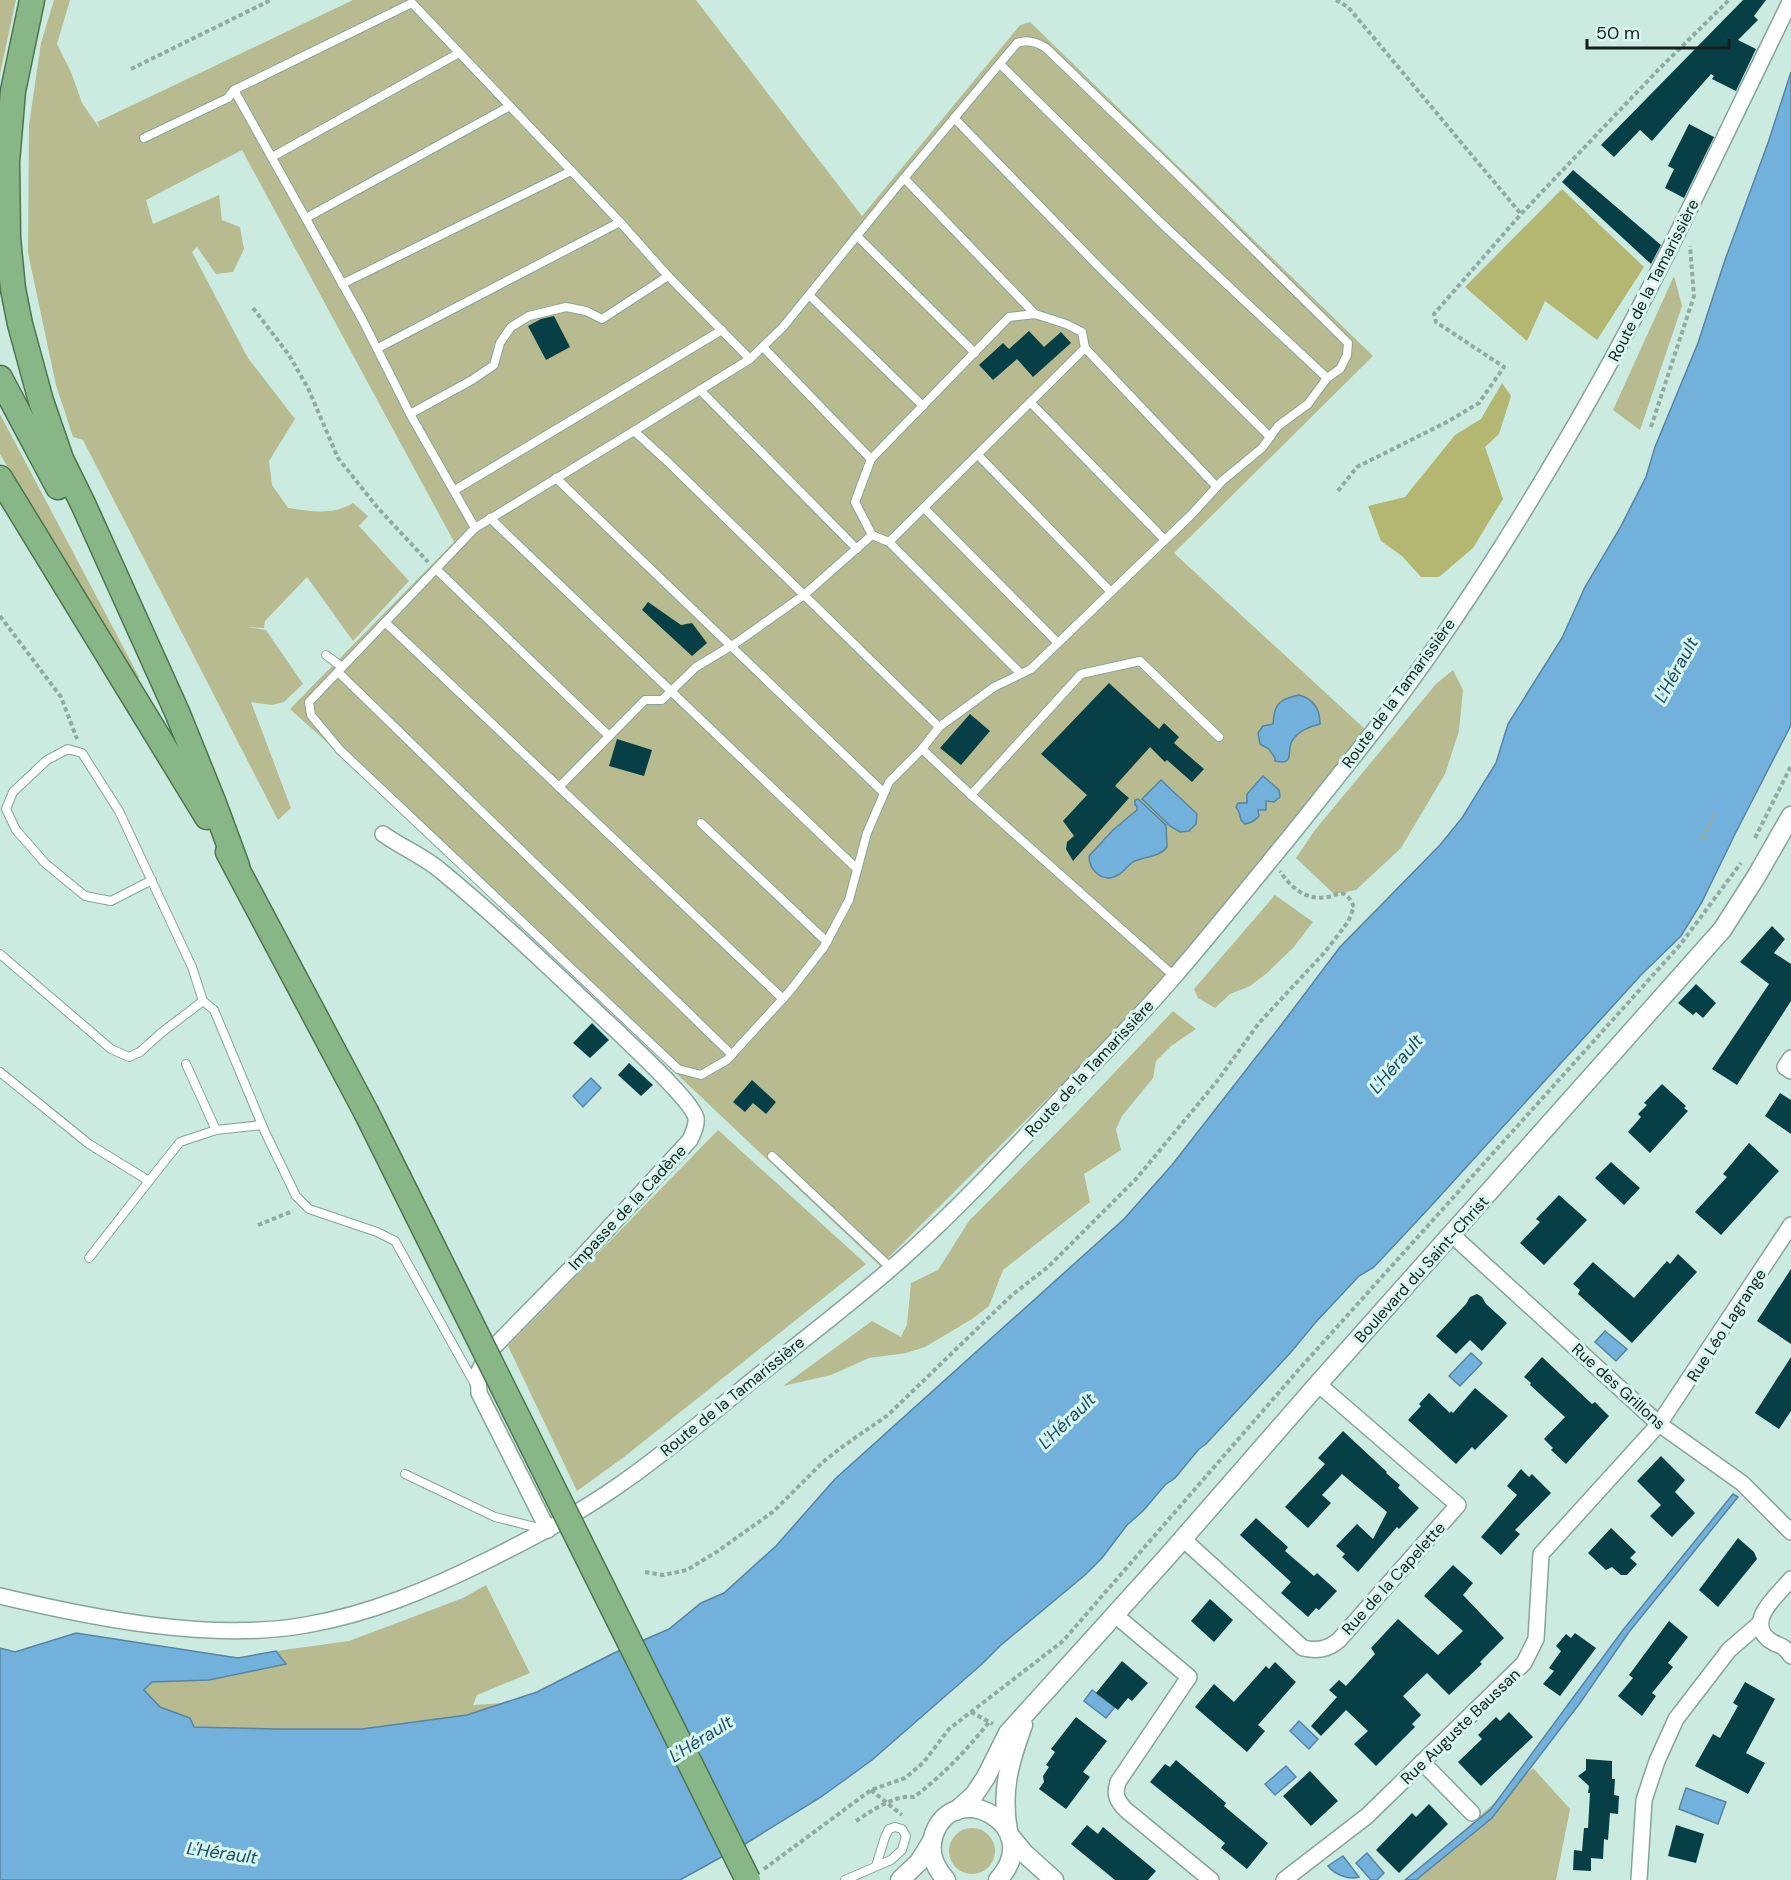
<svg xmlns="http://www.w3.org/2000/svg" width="1791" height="1880" viewBox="0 0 1791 1880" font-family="'DM Sans',sans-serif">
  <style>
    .green { fill: #b7bb8f }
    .forest { fill: #b3b772 }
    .water { fill: #73b1dd; stroke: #5685a3; stroke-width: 1.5 }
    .building { fill: #073f46 }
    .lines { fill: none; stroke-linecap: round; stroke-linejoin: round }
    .service-casing { stroke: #86a49b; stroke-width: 10 }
    .minor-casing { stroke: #86a49b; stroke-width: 18 }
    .tertiary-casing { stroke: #86a49b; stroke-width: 21 }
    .trunk-casing { stroke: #4c754d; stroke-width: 27 }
    .path { stroke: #91aba3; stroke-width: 4; stroke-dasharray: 4.5 3; stroke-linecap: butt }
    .service { stroke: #fff; stroke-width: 8 }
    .minor { stroke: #fff; stroke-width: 15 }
    .tertiary { stroke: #fff; stroke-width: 18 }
    .trunk { stroke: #88b686; stroke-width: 24 }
    .trunk-bridge-casing { stroke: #4c754d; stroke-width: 27; stroke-linecap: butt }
    .trunk-bridge { stroke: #88b686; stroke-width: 24 }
    .labels { text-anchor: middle; stroke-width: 6; stroke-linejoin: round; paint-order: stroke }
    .street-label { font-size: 16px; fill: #131f1c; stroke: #d8f8ef }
    .water-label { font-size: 18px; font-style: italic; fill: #1d4b6a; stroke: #d8f8ef }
  </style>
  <rect width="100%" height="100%" fill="#cbebe1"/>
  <g class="green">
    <polygon points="0,0 16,0 0,74"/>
    <path d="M54 0H70L57 44 71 72 82 103 100 129 97 122 353 0H696L862 216 1020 25 1030 22 1373 356 1174 553 1367 731 1161 985 880 1266 681 1078 464 866 290 709 454 542 242 150 146 200 153 224 219 195 222 220 240 227 244 249 233 272 216 274 197 247 192 252 248 358 295 419 269 461 272 485 288 508C310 511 333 516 353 503L368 516 359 526 409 581 353 641 307 577 265 621 264 628 247 627 266 630 303 684 284 702 272 705 251 702 291 808 278 820 83 440 73 437 56 385 28 253 29 125 41 43Z"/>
    <polygon points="1674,276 1682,306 1640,430 1613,410"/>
    <polygon points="0,414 139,677 137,684 0,454"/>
    <polygon points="1453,670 1463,690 1459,731 1445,774 1401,848 1356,890 1334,894 1296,858 1315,830 1436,684"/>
    <polygon points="1275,895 1313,922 1293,948 1267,973 1250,986 1230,994 1215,1008 1198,998 1194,989"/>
    <polygon points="1173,1011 1196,1029 1171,1046 1156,1061 1153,1078 1122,1116 1116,1129 1121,1150 1084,1174 1090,1202 1003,1270 989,1306 972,1319 925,1347 906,1353 869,1358 831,1375 783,1386 872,1321 901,1337 907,1324 911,1283 938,1270 969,1221 1076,1113"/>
    <polygon points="718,1130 866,1264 624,1457 577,1491 508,1346"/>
    <polygon points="486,1585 530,1673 477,1695 473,1705 503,1703 467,1715 362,1729 278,1729 193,1727 190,1718 160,1707 144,1691 152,1682 209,1680 285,1664 276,1651 349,1641 463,1598"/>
    <polygon points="1533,1768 1570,1809 1556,1880 1409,1880"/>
    <circle cx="972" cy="1851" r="23"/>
  </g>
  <g class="forest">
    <polygon points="1562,189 1644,267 1597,340 1545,301 1527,341 1465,287"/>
    <polygon points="1502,383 1511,396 1499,434 1485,447 1503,499 1473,548 1439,577 1421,577 1402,556 1381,541 1368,506 1405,497 1455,435 1481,419"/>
  </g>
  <g class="water">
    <polygon points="1791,72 1791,725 1735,834 1702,902 1681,936 1641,975 1431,1206 1374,1267 1359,1276 1315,1323 1292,1351 1206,1444 1199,1449 1175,1478 1165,1485 1143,1511 1127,1525 1102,1558 1085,1575 1001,1645 982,1664 872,1760 821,1797 745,1844 680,1880 0,1880 0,1648 15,1652 76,1633 238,1658 276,1651 286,1664 209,1680 152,1682 144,1690 160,1707 190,1718 194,1727 278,1729 362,1729 467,1715 537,1692 614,1653 669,1629 701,1603 724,1593 776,1546 835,1479 1124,1219 1172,1165 1282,1024 1340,947 1440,845 1462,818 1496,763 1508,724 1562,638 1585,587 1620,528 1646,477 1655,447 1698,343 1725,260 1768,143"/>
    <path d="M1299 695C1314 699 1320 709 1320 724 1309 727 1298 731 1292 741 1286 751 1296 766 1275 761V758L1269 749 1260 744 1258 733 1263 726 1273 724C1274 704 1279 699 1299 695Z"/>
    <path d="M1263 776 1279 790 1280 797 1274 802 1266 801V810H1258L1259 816C1255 821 1251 823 1245 824L1241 820 1239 812 1236 807 1238 803H1247V794Z"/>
    <polygon points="1161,780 1197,814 1196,824 1189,831 1180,832 1170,826 1142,799"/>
    <path d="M1138 799 1166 825 1167 847C1159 858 1144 856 1133 862 1127 866 1124 872 1118 875 1104 884 1089 871 1089 856L1113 830 1137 810V806L1135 805V800Z"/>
    <polygon points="591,1078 601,1088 583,1107 573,1096"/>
    <polygon points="1605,1331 1627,1349 1616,1361 1595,1342"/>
    <polygon points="1471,1353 1482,1363 1460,1386 1449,1376"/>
    <polygon points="1733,1494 1738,1497 1629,1632 1580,1703 1492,1818 1416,1880 1405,1880 1491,1809 1623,1630"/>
    <polygon points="1092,1690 1115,1707 1106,1718 1084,1701"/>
    <polygon points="1299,1721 1318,1739 1309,1749 1290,1731"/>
    <polygon points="1286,1766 1296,1777 1275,1795 1265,1784"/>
    <polygon points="1686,1788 1726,1802 1718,1824 1679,1809"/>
    <polygon points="1367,1853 1384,1873 1377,1880 1371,1880 1356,1863"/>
    <path d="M1343 1856 1359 1877C1349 1880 1335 1875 1328 1866Z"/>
  </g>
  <g class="building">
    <polygon points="1743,0 1766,0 1754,16 1758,20 1738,40 1756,49 1736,91 1712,79 1714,76 1711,74 1652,141 1640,130 1614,157 1601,145"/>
    <polygon points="1689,124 1714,137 1684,198 1665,188 1674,169 1668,166"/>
    <polygon points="1573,170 1661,245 1651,264 1562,182"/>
    <polygon points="554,316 570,347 546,360 528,326 541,319"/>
    <polygon points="1029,331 1044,347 1061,332 1071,343 1033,377 1017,359 993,380 979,365 1003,343 1009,349"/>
    <polygon points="648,602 681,625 692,623 707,643 692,656 642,610"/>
    <polygon points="1109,683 1159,729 1164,723 1179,737 1174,743 1204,769 1192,782 1167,760 1165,762 1150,747 1115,786 1129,798 1073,861 1066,849 1067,842 1074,836 1063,821 1087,795 1041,754"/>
    <polygon points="970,714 990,731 961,765 940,748"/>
    <polygon points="617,739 652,750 644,776 609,766"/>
    <polygon points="1772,926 1785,939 1774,953 1791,964 1791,1001 1737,1085 1712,1069 1769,984 1740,962"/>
    <polygon points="1696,984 1716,1003 1703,1018 1696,1012 1693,1015 1678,1003"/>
    <polygon points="592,1023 609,1040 590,1058 573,1043"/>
    <polygon points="629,1063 653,1085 641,1096 618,1075"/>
    <polygon points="752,1080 776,1102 766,1114 753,1103 745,1112 733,1102"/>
    <polygon points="1662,1084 1686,1106 1684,1108 1688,1111 1650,1153 1628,1132 1641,1117 1638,1114 1647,1105 1644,1103"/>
    <polygon points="1780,1093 1791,1100 1791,1134 1765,1116"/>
    <polygon points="1749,1143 1779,1171 1721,1235 1695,1212 1727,1177 1723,1174"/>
    <polygon points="1611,1162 1640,1188 1624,1205 1595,1178"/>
    <polygon points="1559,1195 1587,1220 1544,1265 1520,1243 1540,1222 1536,1219"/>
    <polygon points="1678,1254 1697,1272 1632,1343 1578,1294 1580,1290 1573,1284 1593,1262 1634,1298 1667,1261 1670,1264"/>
    <polygon points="1791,1269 1791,1344 1757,1321"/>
    <polygon points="1477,1294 1482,1297 1486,1304 1507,1323 1482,1351 1470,1340 1456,1354 1436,1336 1466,1304 1470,1297"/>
    <polygon points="1542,1357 1592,1404 1595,1402 1609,1416 1566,1464 1551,1450 1553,1448 1544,1439 1565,1417 1530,1385 1531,1383 1524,1377"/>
    <polygon points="1791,1357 1791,1411 1779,1429 1755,1413"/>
    <polygon points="1475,1388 1508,1416 1475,1450 1472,1447 1456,1464 1408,1420 1421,1406 1419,1404 1429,1393 1450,1413 1451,1411 1453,1413"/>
    <polygon points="1343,1431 1387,1472 1386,1473 1400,1485 1398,1488 1419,1508 1399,1529 1397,1527 1358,1572 1342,1557 1345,1554 1336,1546 1357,1524 1373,1539 1387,1512 1342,1474 1322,1495 1331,1503 1308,1528 1285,1507 1325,1464 1318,1458"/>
    <polygon points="1661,1456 1685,1480 1675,1492 1695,1513 1672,1537 1650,1516 1661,1505 1637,1481"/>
    <polygon points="1521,1469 1529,1477 1532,1474 1551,1493 1515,1530 1520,1534 1501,1555 1481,1537 1517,1495 1507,1486"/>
    <polygon points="1256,1518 1288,1547 1285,1551 1314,1576 1317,1573 1337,1591 1319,1610 1316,1608 1308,1617 1281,1593 1291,1582 1240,1535"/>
    <polygon points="1611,1528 1636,1552 1630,1558 1637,1564 1627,1575 1621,1575 1612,1567 1606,1570 1588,1553"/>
    <polygon points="1738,1538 1754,1552 1757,1559 1718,1607 1699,1590"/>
    <polygon points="1453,1565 1473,1583 1463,1595 1504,1638 1480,1662 1482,1664 1449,1695 1427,1673 1403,1696 1421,1715 1412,1724 1415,1727 1376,1766 1354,1744 1368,1731 1346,1710 1321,1736 1311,1726 1337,1697 1329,1690 1339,1680 1346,1686 1375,1654 1371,1648 1398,1619 1438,1655 1463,1631 1424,1596"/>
    <polygon points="1210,1599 1233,1620 1214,1642 1191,1621"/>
    <polygon points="1669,1621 1688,1637 1668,1663 1673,1667 1652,1693 1656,1696 1642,1716 1618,1696 1633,1678 1629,1675"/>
    <polygon points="1575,1633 1596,1648 1560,1696 1543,1684 1554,1671 1549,1668 1561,1651 1556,1646 1566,1634 1571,1638"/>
    <polygon points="1122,1661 1148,1683 1132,1701 1128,1698 1118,1710 1096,1693"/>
    <polygon points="1275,1662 1296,1682 1258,1725 1265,1731 1247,1752 1195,1707 1214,1684 1234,1702 1266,1666 1269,1669"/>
    <polygon points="1745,1682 1775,1699 1746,1753 1765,1763 1748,1794 1695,1766 1713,1734 1720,1738 1738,1706 1733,1703"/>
    <polygon points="1509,1712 1533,1737 1481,1786 1458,1762 1482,1739 1478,1735 1496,1717 1500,1721"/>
    <polygon points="1076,1717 1107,1741 1083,1772 1090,1777 1066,1809 1039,1789 1044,1782 1043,1776 1049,1767 1046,1765 1055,1752 1051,1749"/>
    <polygon points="1586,1759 1612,1761 1612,1779 1615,1779 1614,1795 1619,1796 1618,1814 1610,1813 1608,1840 1604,1839 1603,1859 1591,1858 1591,1871 1573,1870 1574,1850 1582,1851 1584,1828 1588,1828 1590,1793 1588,1793 1589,1786 1578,1776 1586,1770"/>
    <polygon points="1176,1760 1226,1803 1224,1806 1268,1843 1247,1869 1221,1848 1225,1843 1150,1782 1165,1764 1170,1767"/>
    <polygon points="1310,1771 1338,1801 1311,1826 1283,1796"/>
    <polygon points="1429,1804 1448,1824 1399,1873 1376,1850 1412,1813 1416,1817"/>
    <polygon points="1087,1825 1098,1834 1103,1827 1156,1871 1148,1880 1115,1880 1071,1844"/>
    <polygon points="1676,1825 1704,1834 1696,1863 1668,1856"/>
  </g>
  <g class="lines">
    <g class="service-casing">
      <g id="service">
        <polyline points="1000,64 1159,221 1327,378"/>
        <polyline points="954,118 1099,267 1270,437"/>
        <polyline points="144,138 228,98 234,90"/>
        <polyline points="272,157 459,53"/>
        <polyline points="904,178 1035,314"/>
        <polyline points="306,218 510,106"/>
        <polyline points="857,236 975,353"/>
        <polyline points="342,284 571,171"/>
        <polyline points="809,295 923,406"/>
        <polyline points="763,347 871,459"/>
        <polyline points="378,348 620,222"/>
        <polyline points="1085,348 1217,487"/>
        <path d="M750 359 783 327 890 195 1017 43C1027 39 1037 42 1046 48L1172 169 1348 343 1347 355 1340 369 1327 378 1308 404 1278 426 1262 448 1222 481 1192 514 1031 669 994 687 939 727"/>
        <polyline points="700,390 857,549"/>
        <polyline points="1031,403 1165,540"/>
        <polyline points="410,414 472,380 494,365 500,343 511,327 529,316 566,307 586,311 602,319 668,276"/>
        <polyline points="634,431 750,359 668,276 620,222 412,3 234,90 362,319 410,414 475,528 309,702 311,715 340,750 678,1069 701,1075 727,1060 789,992 824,947 849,900 867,833 889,782 922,749"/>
        <polyline points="978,455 1111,592"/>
        <polyline points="556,478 884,793"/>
        <polyline points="455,490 722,330"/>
        <polyline points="924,508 1058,643"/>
        <polyline points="490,518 857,869"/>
        <polyline points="475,528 634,431 668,462 939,727 922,749 971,795"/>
        <polyline points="889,542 1021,674"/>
        <polyline points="436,569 609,736"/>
        <polyline points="385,622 559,787 645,700 662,700 696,667 736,643 804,595 872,535 889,542 1085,348 1082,332 1066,324 1035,314 1009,317 871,459 855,502 872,535"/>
        <polyline points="326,655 342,667"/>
        <polyline points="338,672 732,1055"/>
        <polyline points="559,787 783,999"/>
        <polyline points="701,823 827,942"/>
        <polyline points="152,880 111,901 85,896 45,863 16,830 6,809 13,792 47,760 68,749 82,753 119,811 192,967 203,1001 214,1010 265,1132 296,1196 309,1209 377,1232 395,1241 476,1386"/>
        <polyline points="0,954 111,1049 129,1057 140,1052 161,1033 203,1001"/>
        <polyline points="1174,976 971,795 1081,674 1140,661 1219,737"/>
        <polyline points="186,1064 216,1130"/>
        <polyline points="0,1072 89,1144 149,1181 180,1142 216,1130 262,1125"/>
        <polyline points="772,1156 891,1268"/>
        <polyline points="89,1258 149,1181"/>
        <polyline points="405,1474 495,1517 543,1529"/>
        <polyline points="845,1880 891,1860 902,1850 906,1836 902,1829 895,1827 889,1829 885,1837 876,1866"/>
      </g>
    </g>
    <g class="minor-casing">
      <g id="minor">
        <path d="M383 834C401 847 425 857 441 871 503 922 561 979 620 1034 635 1049 692 1101 696 1118 697 1126 693 1133 690 1140L579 1260 489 1352 478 1373 479 1393 548 1530"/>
        <polyline points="1791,1058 1785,1067 1791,1071"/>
        <polyline points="1451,1234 1659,1424 1742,1483 1791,1532"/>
        <path d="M1183 1539 1303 1648C1317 1651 1327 1650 1339 1640L1458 1505 1318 1384"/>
        <path d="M1791 1579C1778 1595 1746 1620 1768 1639 1779 1648 1782 1642 1791 1656"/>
        <path d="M0 1596C93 1618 211 1642 306 1625 370 1614 430 1589 488 1560 534 1537 580 1513 622 1483 668 1451 711 1414 754 1379 804 1339 856 1300 904 1257 965 1202 1020 1142 1076 1082 1109 1048 1142 1014 1173 978 1212 933 1250 885 1288 839 1323 795 1358 752 1392 707 1456 621 1514 530 1568 437 1651 296 1719 147 1791 0"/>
        <path d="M1115 1615 1189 1677 1118 1782C1114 1795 1117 1801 1126 1810L1211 1880"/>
        <polyline points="1422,1762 1472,1813"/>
        <polyline points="1284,1880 1367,1816 1524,1663 1536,1639 1541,1554 1659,1424 1791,1225"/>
        <polyline points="1639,1880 1644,1800 1657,1761 1676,1719 1729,1650 1759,1624"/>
      </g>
    </g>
    <g class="tertiary-casing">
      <g id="tertiary">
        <polyline points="956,1811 974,1795 986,1777 1008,1733 1167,1557 1318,1384 1722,930 1756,877 1791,816"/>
        <path d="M1008 1831C1001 1791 1009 1763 1023 1725"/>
        <polyline points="1010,1836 1024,1853 1054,1880"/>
        <polyline points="900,1880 919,1862 932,1841"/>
        <path d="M946 1880C934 1866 928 1852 934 1834 955 1776 1047 1826 998 1880"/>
      </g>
    </g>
    <g class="trunk-casing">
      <g id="trunk">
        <polyline points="32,0 13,91 7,162 8,238 13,289 20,324 41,401 61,459 84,506 177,712 213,801 237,866"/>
        <polyline points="0,378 58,487"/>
        <polyline points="0,478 207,817"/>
        <polyline points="228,852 366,1112"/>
      </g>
    </g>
    <g class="path">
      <polyline points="1336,0 1348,7 1521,214"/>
      <polyline points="131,69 271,0"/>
      <polyline points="253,308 289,355 308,388 338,458 377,507 428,562"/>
      <polyline points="1651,427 1694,296 1690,246"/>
      <polyline points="1338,491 1357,467 1445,423 1479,403 1504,367 1436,322 1434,314 1521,214 1660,68 1729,0"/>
      <polyline points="0,616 61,697 77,739"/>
      <polyline points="1755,838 1791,766"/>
      <polyline points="1703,839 1714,814"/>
      <polyline points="258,1225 293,1211"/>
      <path d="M645 1572 663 1575 687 1570 718 1551 774 1511 823 1462 842 1447 888 1415 1012 1295 1048 1267 1136 1179 1218 1080 1259 1023 1325 952 1348 922 1354 907C1352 903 1350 898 1346 895 1340 891 1334 896 1328 897 1306 901 1291 888 1280 871"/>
      <polyline points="971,1712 993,1724"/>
      <polyline points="871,1790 902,1815"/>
      <path d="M856 1821C871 1811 896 1794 914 1797 942 1776 967 1750 989 1722"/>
      <polyline points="764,1869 871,1790 905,1778 923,1763 949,1729 1063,1641 1301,1367 1680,945 1741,863"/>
    </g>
    <use href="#service" class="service"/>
    <use href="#minor" class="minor"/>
    <use href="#tertiary" class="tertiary"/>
    <use href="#trunk" class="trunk"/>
    <g class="trunk-bridge-casing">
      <polyline id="trunk-bridge" points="366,1112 748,1880"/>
    </g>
    <use href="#trunk-bridge" class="trunk-bridge"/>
  </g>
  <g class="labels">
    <g class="street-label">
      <text transform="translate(1653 280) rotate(-63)" y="6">Route de la Tamarissière</text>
      <text transform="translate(1398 693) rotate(-54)" y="6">Route de la Tamarissière</text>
      <text transform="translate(1089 1068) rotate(-47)" y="6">Route de la Tamarissière</text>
      <text transform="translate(627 1207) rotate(-47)" y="6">Impasse de la Cadène</text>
      <text transform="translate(1421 1269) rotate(-48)" y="6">Boulevard du Saint-Christ</text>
      <text transform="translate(1726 1325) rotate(-57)" y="6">Rue Léo Lagrange</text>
      <text transform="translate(1619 1386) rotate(42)" y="6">Rue des Grillons</text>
      <text transform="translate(732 1396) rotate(-39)" y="6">Route de la Tamarissière</text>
      <text transform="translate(1393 1578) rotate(-48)" y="6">Rue de la Capelette</text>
      <text transform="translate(1460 1726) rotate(-44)" y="6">Rue Auguste Baussan</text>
    </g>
    <g class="water-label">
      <text transform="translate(1676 670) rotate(-61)" y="6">L'Hérault</text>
      <text transform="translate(1396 1064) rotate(-49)" y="6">L'Hérault</text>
      <text transform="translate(1067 1421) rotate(-44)" y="6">L'Hérault</text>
      <text transform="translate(701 1739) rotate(-32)" y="6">L'Hérault</text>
      <text transform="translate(222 1853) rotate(8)" y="6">L'Hérault</text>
    </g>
  </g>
  <path d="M1587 39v9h142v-9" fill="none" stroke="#131f1c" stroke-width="3"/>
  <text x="1596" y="39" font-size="18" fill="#131f1c" stroke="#d8f8ef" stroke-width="4.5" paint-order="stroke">50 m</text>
</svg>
